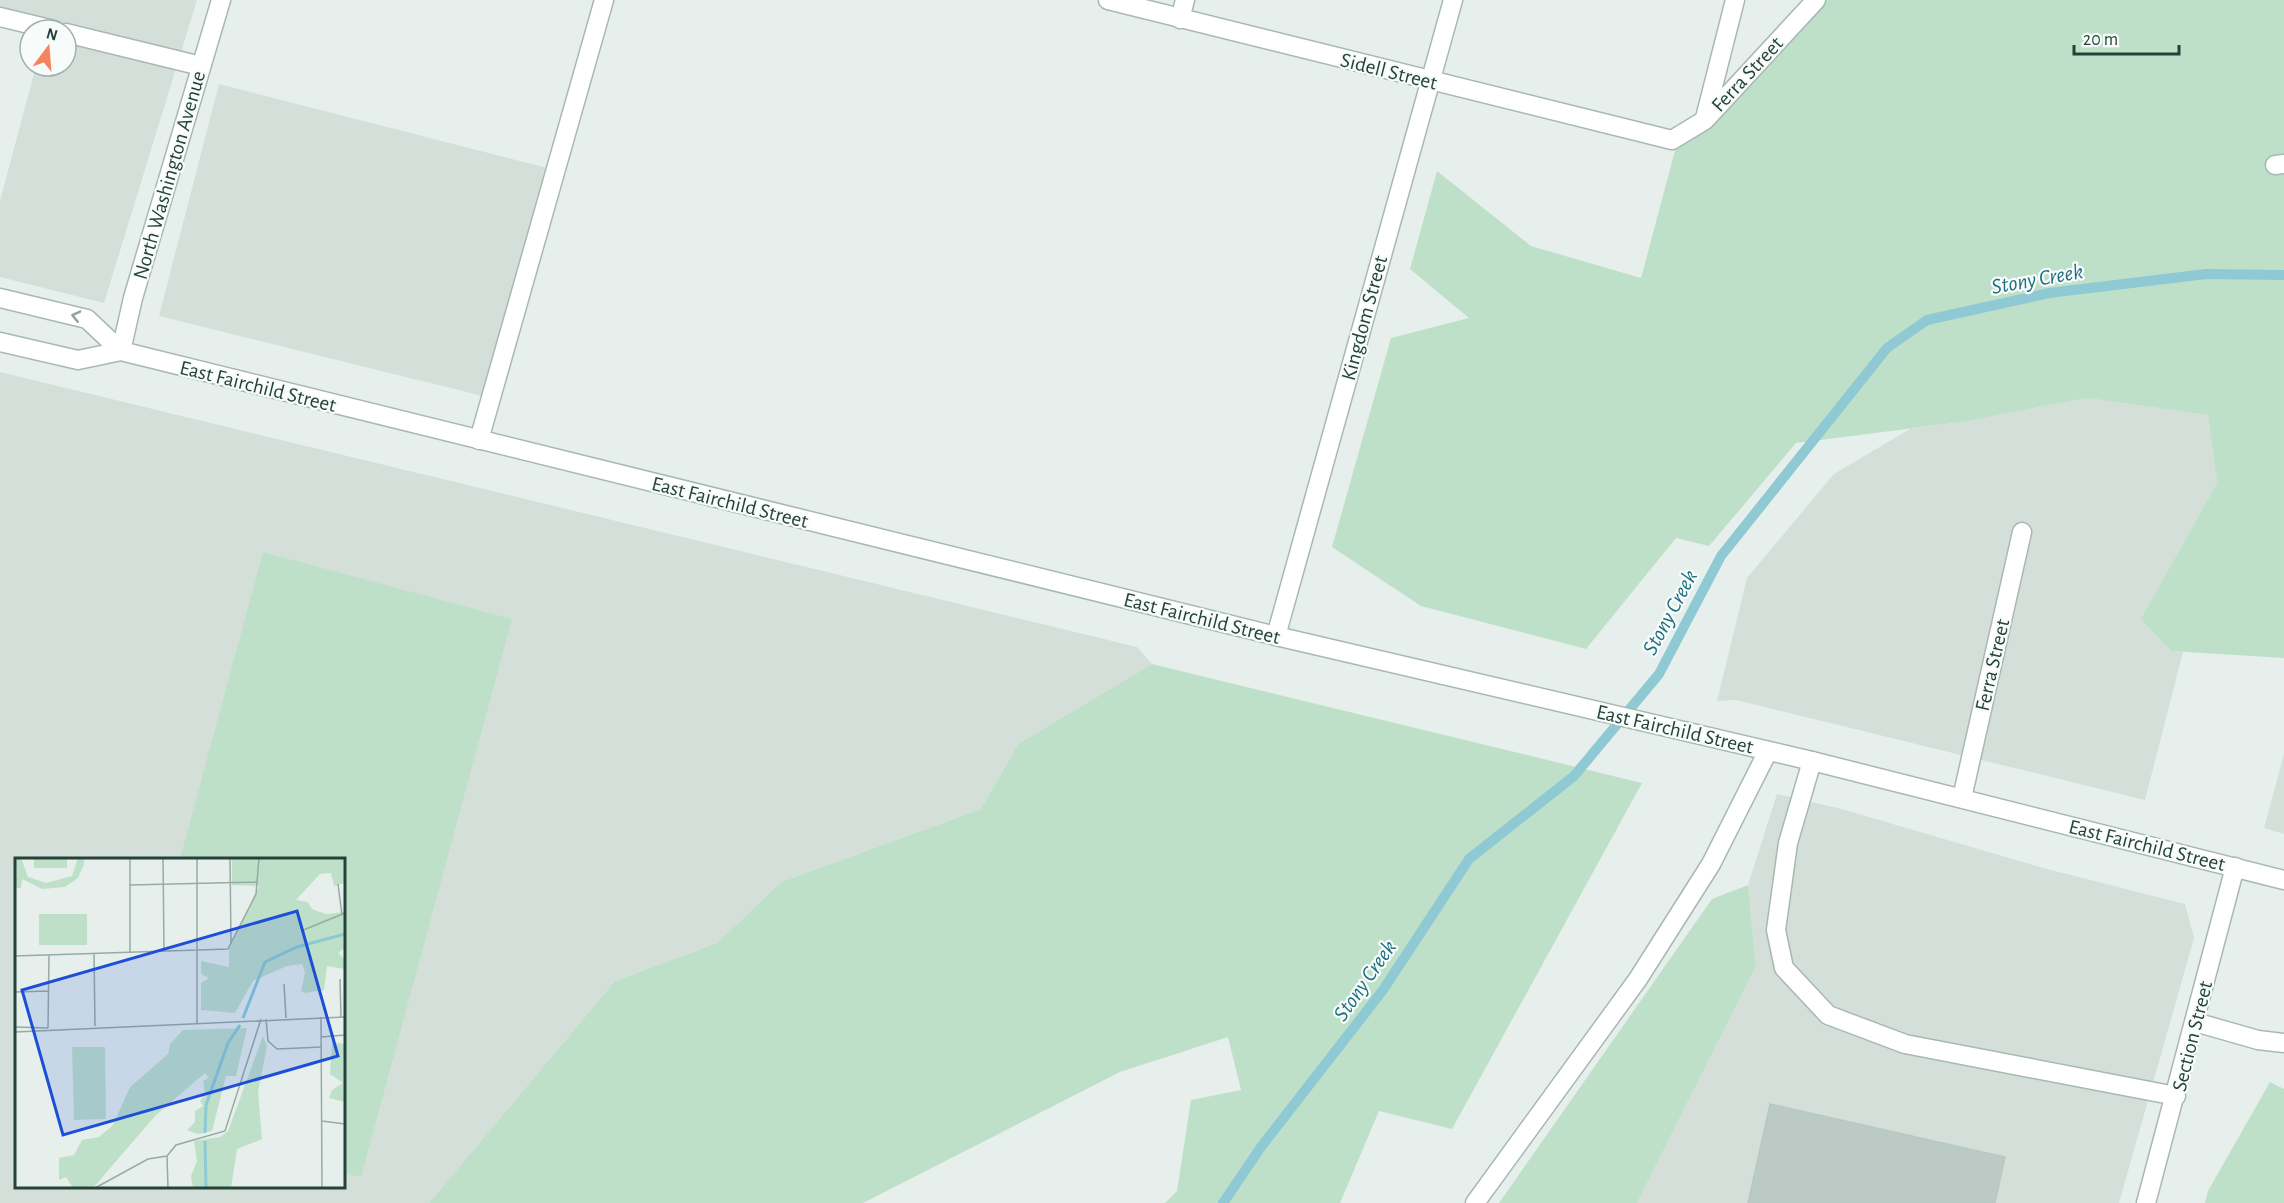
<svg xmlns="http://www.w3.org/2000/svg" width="2284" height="1203" viewBox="0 0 2284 1203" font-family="'Alegreya Sans',sans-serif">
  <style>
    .built { fill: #d4dfda; fill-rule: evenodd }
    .green { fill: #bfe0c8 }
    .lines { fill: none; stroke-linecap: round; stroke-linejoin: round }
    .stream { stroke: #8ec9d4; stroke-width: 10 }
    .building { fill: #bbcac4; stroke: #b8c9c2; stroke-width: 1.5 }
    .minor-casing { stroke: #a8b8b2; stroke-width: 21 }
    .minor { stroke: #fff; stroke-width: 18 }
    .oneway { stroke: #92a09c }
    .labels { text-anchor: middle; stroke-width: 4.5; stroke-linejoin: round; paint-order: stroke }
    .street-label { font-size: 21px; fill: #24423a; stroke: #f7fbf9 }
    .water-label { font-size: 22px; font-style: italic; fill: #1c6f80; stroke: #f7fbf9 }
    .inset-river { fill: none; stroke: #8ec9d4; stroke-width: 3 }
    .inset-road { fill: none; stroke: #98aaa4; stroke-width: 1.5 }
    .view { fill: #1d4ed8; fill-opacity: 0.15; stroke: #1d4ed8; stroke-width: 3 }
    .inset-edge { fill: none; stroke: #24423a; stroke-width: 3 }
  </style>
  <rect width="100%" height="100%" fill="#e6efeb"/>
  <g class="built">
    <polygon points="0,0 197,0 104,303 0,277 0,201 36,66 66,66 66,30 0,17"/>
    <polygon points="219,84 555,170 491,398 159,316"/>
    <path d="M0 372 1137 647 1152 664 1018 744 981 809 781 882 717 943 615 981 429 1203H0ZM16 860H344V1186H16Z"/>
    <polygon points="2087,398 2208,415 2217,483 2142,618 2171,651 2183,652 2145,800 1736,700 1717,701 1747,578 1834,474 1910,429 1962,422"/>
    <polygon points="2284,754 2284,834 2264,828"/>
    <polygon points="1777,794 1838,808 2043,868 2185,904 2194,938 2119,1203 1637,1203 1756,966 1748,885"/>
  </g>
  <g class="green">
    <polygon points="1823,0 2284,0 2284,658 2171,651 2141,619 2217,483 2208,415 2087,398 1962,422 1796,443 1709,546 1676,538 1586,649 1421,606 1332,547 1391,338 1469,318 1410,269 1437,171 1531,246 1641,278 1676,147"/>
    <polygon points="263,552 512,619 361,1177 344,1173 344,860 180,859"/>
    <polygon points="1152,664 1642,783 1452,1129 1379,1111 1340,1203 1165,1203 1177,1191 1191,1100 1241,1090 1228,1037 1120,1072 863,1203 429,1203 615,981 717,943 781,882 981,809 1018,744"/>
    <polygon points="1748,885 1756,966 1637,1203 1499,1203 1712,899"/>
    <polygon points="2270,1082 2284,1089 2284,1203 2205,1203 2208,1191"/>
  </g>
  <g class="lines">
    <polyline class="stream" points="1223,1203 1261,1147 1383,990 1469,859 1574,776 1659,674 1721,556 1887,348 1927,320 2049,293 2206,274 2284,275"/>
  </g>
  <polygon class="building" points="1770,1104 2005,1157 1995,1203 1748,1203"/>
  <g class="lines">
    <g class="minor-casing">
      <g id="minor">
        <polyline points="1108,0 1672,140 1705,120 1816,0"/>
        <polyline points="0,17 54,30"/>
        <polyline points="1180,19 1185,0"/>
        <polyline points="66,33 201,66"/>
        <polyline points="1705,118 1735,0"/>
        <polyline points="2275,165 2284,164"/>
        <polyline points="0,298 87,319 121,351"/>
        <polyline points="0,342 78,360 121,351 1276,636 1812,761 2284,880"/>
        <polyline points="121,351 133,298 221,0"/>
        <polyline points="479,440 604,0"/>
        <polyline points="1276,636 1453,0"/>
        <polyline points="1812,761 1788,843 1776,930 1784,968 1828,1015 1905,1044 2176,1096"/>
        <polyline points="1962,798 2022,532"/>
        <polyline points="2195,1022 2258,1040 2284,1043"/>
        <polyline points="1475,1203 1638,979 1711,864 1768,751"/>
        <polyline points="2146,1203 2235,867"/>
      </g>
    </g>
    <use href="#minor" class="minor"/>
  </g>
  <defs><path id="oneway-chevron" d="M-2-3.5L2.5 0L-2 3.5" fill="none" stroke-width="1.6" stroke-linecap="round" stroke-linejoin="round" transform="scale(1.5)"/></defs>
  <use class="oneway" href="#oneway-chevron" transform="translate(76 316) rotate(-167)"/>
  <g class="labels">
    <g class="street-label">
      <text transform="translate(1389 71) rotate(14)" y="7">Sidell Street</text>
      <text transform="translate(1747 74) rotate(-47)" y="7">Ferra Street</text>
      <text transform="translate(169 175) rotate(-74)" y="7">North Washington Avenue</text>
      <text transform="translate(1364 318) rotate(-75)" y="7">Kingdom Street</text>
      <text transform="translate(258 386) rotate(14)" y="7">East Fairchild Street</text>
      <text transform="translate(730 502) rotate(14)" y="7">East Fairchild Street</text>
      <text transform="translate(1202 618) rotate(14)" y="7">East Fairchild Street</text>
      <text transform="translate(1992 665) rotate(-77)" y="7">Ferra Street</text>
      <text transform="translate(1675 729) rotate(13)" y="7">East Fairchild Street</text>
      <text transform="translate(2147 845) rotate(14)" y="7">East Fairchild Street</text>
      <text transform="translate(2192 1036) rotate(-76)" y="7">Section Street</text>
    </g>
    <g class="water-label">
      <text transform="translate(2037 278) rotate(-10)" y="8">Stony Creek</text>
      <text transform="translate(1669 612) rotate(-62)" y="8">Stony Creek</text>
      <text transform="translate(1364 980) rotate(-55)" y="8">Stony Creek</text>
    </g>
  </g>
  <g transform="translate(15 858)">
    <rect width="330" height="330" fill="#e6efeb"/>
    <path d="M0 0H6L13 19 31 25 57 18 63 0H69V6L63 20 50 29 27 31 7 21 6 30H1ZM19 0H52V10H19ZM330 0V25L319 28 316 15 305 16 281 42 293 44 297 51 311 56 330 54V90L323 95 330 101V111L312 108 309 132 291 135 286 133 290 114 287 106 272 108 238 123 220 155 186 152V125L194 120 186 116V103L214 109V92L244 28 217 27V1ZM24 56H72V87H24ZM232 170 221 218H211L197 273 183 276 172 272 180 264V253L188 248 185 243 190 235 188 223 194 220 190 215 140 258 78 330H58L51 319 44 322V300L59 297 67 282 84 279 98 267 115 229 153 196 155 186 168 172ZM248 178 252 188 243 234 247 281 222 291 216 330H178L176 318 182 303 179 283 205 279 213 273ZM317 184 330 186V244L314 240 317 232 328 225 315 216ZM57 189H90L91 261 59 262Z" fill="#bfe0c8"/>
    <path class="inset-river" d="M228 160 250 104 282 89 330 76M190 275 191 247 213 185 225 167M190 283 191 330"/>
    <path class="inset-road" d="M115 0V94M148 0 149 94M182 0V165M215 0 216 85M323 26 327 57M115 27 243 24M286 73 330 55M79 95 80 168M0 98 213 91 241 36 244 0M325 121 326 159M269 126 271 160M0 134 33 133M306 159 307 330M251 161 253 183 262 191 307 189M0 169 33 170M33 170 34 97M0 174 330 159M306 179 330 177M307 263 330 266M80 330 133 301 152 298M153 330 152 298 161 287 210 273 246 161"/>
    <path class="view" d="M282 53 323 198 48 277 7 132Z"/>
    <rect width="330" height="330" class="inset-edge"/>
  </g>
  <g transform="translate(48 48) rotate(16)"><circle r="28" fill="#f7fbf9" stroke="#a3b1ad" stroke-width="1.5"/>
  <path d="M0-4.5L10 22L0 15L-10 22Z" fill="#f4845f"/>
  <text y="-9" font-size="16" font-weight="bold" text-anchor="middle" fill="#24423a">N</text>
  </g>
  <path d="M2074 45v9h105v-9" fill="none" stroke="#24423a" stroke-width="3"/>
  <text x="2083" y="45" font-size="18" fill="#24423a" stroke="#f7fbf9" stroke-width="4.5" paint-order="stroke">20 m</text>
</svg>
